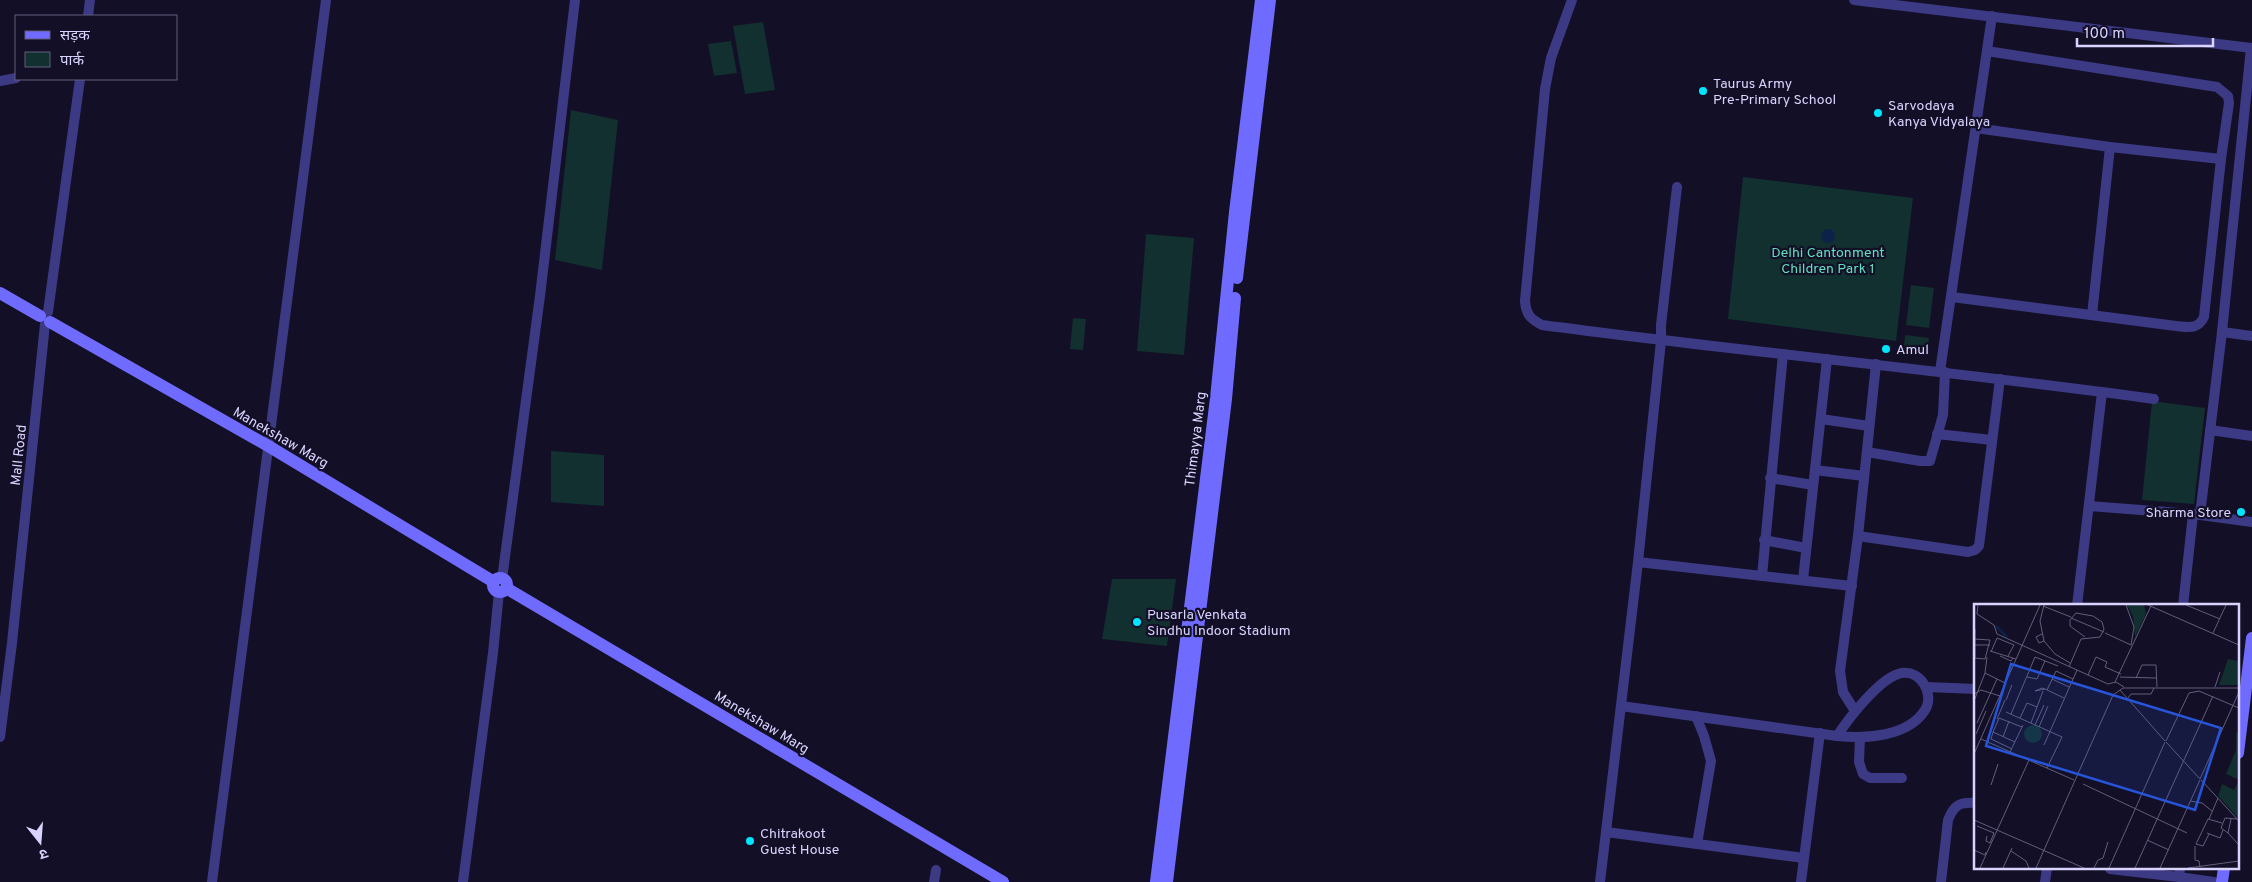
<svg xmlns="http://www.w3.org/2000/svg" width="2252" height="882" viewBox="0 0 2252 882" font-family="Overpass,'Noto Sans Devanagari',sans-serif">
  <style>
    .green { fill: #12302f }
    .water { fill: #0c2248 }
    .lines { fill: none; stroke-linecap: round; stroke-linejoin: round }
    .street { stroke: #3d3a85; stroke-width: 10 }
    .secondary { stroke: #6f6bff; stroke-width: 12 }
    .poi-dot { fill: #00e5ff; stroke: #130f26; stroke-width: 2 }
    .labels { text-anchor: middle; stroke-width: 4.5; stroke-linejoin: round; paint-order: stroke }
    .poi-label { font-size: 14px; fill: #d9d4ff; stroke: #130f26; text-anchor: start }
    .park-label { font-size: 14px; fill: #5fe0c0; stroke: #130f26 }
    .street-label { font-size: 14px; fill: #d9d4ff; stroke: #130f26 }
    .inset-river { fill: none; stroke: #0c2248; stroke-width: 2.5 }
    .inset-road { fill: none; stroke: #625e7d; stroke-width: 1 }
    .view { fill: #2655da; fill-opacity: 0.15; stroke: #2655da; stroke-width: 2.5 }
    .inset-edge { fill: none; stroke: #d9d4ff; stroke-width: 2.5 }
  </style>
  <rect width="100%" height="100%" fill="#130f26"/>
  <g class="green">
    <polygon points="763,22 775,90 745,94 733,26"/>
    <polygon points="731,41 737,73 714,76 708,44"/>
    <polygon points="571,110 618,120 602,270 555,260"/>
    <polygon points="1743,177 1913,198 1896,341 1728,319"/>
    <polygon points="1146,234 1194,238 1184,355 1137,351"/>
    <polygon points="1911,285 1934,288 1929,328 1906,325"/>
    <polygon points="1073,318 1086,319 1083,350 1070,349"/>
    <polygon points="1905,335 1929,338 1927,350 1904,347"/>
    <polygon points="2152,401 2205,408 2194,504 2142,500"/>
    <polygon points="551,451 604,455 604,506 551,502"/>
    <polygon points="1112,579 1176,579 1167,646 1102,639"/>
  </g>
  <circle class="water" cx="1828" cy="236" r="7"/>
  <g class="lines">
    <g class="street">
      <path d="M1572 0 1551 58 1545 89 1525 301C1526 314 1530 319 1542 325 1746 352 1951 371 2154 399"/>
      <polyline points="1854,0 2252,48"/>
      <polyline points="88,16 90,0"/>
      <polyline points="1987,51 2217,87 2228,96 2229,103 2221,159"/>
      <polyline points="0,81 16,78"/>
      <path d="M1952 297 2176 326C2188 327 2198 330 2204 317L2221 159 2110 147 1976 128"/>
      <polyline points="48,312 80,79"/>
      <polyline points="2092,315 2110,147"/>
      <polyline points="2222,332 2252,336"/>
      <polyline points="1940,371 1992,16"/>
      <polyline points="1821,419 1869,426"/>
      <polyline points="2210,430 2252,436"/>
      <polyline points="1937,434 1992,440"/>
      <polyline points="1867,452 1920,461 1930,461 1943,415 1945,372"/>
      <polyline points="1815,470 1864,476"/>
      <polyline points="1770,478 1813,485"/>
      <polyline points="2089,506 2193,514 2252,522"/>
      <polyline points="2200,515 2222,332 2251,48"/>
      <polyline points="1858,536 1968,552 1975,550 1979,546 2000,379"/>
      <polyline points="1764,540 1806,548"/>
      <polyline points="1638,562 1852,586"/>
      <polyline points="1762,576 1783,354"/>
      <polyline points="502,579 540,296 575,0"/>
      <polyline points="1803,580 1827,359"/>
      <polyline points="2077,606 2102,392"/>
      <polyline points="2183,606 2193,514"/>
      <polyline points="1927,687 1976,689"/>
      <path d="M1621 706 1837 736C1865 739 1908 737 1925 710 1935 695 1921 670 1902 673 1881 676 1849 718 1837 736"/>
      <polyline points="1855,711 1843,692 1840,671 1858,536 1876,364"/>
      <polyline points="1696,716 1704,736 1711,761 1697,844"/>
      <polyline points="0,737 12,643 45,324"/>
      <polyline points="1860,737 1859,762 1863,774 1870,778 1902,778"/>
      <polyline points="1606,832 1804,858"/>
      <polyline points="2180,868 2179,877 2214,882"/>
      <polyline points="2110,869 2179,877"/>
      <polyline points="212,882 326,0"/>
      <polyline points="463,882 493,653 499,592"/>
      <polyline points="934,882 936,870"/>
      <polyline points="1600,882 1638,562 1661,341 1661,325 1677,187"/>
      <polyline points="1801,882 1820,733"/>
      <path d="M1941 882 1948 820C1954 805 1959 802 1976 803"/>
      <polyline points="2045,882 2047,868"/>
    </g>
    <g class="secondary">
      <polyline points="1237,278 1270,0"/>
      <polyline points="0,293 40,316"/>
      <polyline points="50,322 270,447 494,582"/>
      <circle cx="500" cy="585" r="7"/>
      <polyline points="506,588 1003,882"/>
      <polyline points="2238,753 2252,638"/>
      <polyline points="1156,882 1216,398 1235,212 1261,0"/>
      <polyline points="1167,882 1226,399 1235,298"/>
      <polyline points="2222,882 2224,868"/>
    </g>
  </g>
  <g class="poi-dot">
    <circle cx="1703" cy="91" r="5"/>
    <circle cx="1878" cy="113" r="5"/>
    <circle cx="1886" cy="349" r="5"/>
    <circle cx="2241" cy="512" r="5"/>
    <circle cx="1137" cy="622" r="5"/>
    <circle cx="750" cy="841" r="5"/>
  </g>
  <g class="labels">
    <g class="poi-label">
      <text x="1713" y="88">Taurus Army<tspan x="1713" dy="16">Pre-Primary School</tspan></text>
      <text x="1888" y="110">Sarvodaya<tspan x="1888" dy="16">Kanya Vidyalaya</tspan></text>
      <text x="1896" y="354">Amul</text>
      <text x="2231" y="517" text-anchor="end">Sharma Store</text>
      <text x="1147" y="619">Pusarla Venkata<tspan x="1147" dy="16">Sindhu Indoor Stadium</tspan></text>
      <text x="760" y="838">Chitrakoot<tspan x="760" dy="16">Guest House</tspan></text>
    </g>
    <g class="park-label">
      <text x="1828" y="257">Delhi Cantonment<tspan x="1828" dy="16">Children Park 1</tspan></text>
    </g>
    <g class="street-label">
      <text transform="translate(281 437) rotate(30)" y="5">Manekshaw Marg</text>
      <text transform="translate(1195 439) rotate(-83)" y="5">Thimayya Marg</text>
      <text transform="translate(18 455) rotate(-84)" y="5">Mall Road</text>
      <text transform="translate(762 722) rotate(31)" y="5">Manekshaw Marg</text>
    </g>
  </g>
  <g transform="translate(1974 604)">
    <rect width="265" height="265" fill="#130f26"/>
    <path d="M153 1H170L172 10 161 33 159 12ZM254 55 265 57V81H245ZM50 130a9 9 0 1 1 18 0a9 9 0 1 1-18 0ZM262 128 265 130V215L244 192 248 180 260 186 265 176 252 170 262 146Z" fill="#12302f"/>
    <path class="inset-river" d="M22 22 33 33"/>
    <path class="inset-road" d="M4 1 3 10 20 21 23 30 134 80 142 78 150 83M70 1 66 17 70 37 81 50 96 59M174 1 265 41M212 1 246 15M69 2 97 13M97 14 130 28M131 29 157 41 160 23 152 1M239 29 252 1M68 30 62 33 65 39 70 37M0 35 16 36 11 55 0 54M0 41H16M16 47 42 55M17 48 23 34 40 41 34 52M26 52 37 57 39 54M1 54V25M95 63 107 35 126 33 130 25 128 18 119 12 102 9 96 16V22L111 33M11 69 13 53M114 71 122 53 133 58 131 63 147 70M53 73 63 75 71 57M146 73 182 74M162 74 168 61H182L183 83M78 75 95 83M141 78 177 2M241 83 246 68M71 85 61 87 68 84 71 85 90 94M73 86 82 67 99 75M146 86 191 137M0 90 7 86 26 92M154 94 157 90H177L180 84M32 96 38 81M0 97 11 69 31 79M32 108 88 133 73 164M37 110 61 53 84 62M46 114 53 99 63 103M23 115 31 96M3 119 23 75M57 119 69 87M61 121 70 101M65 123 74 102M19 128 17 135 38 145M2 130 12 107M29 133 35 117M7 135 100 176M192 137 215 89 225 87 265 104M41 138 19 128 25 114 48 123M192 138 226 175M70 141 103 66M36 148 49 121M0 150 66 1M226 175 265 88M227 176 265 217M109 180 213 229M17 181 24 160M216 197 228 199 238 207M235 215 244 194M257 215 254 229 265 241M0 216 110 264M3 222 20 229 16 239 12 237 13 232M233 229 246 234 249 226M254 229 247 224 251 214 263 215M235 230 229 242 222 240 234 215 248 219M173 236 195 246M221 242V256L225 257 226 263M0 246 11 251 12 248M37 247 52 257 55 264M6 264 55 156M29 264 38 244M62 264 139 91 149 84H265M120 264 124 256 129 254 134 238M135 264 191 138M161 264 239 92M186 264 226 176M214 264 265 257"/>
    <path class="view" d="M37 60 247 124 221 206 12 142Z"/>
    <rect width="265" height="265" class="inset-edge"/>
  </g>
  <rect x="15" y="15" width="162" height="65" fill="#130f26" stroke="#625e7d"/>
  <rect x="25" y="31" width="25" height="8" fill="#6f6bff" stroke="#625e7d"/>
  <text x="60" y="40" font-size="15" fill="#d9d4ff">सड़क</text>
  <rect x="25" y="52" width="25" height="15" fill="#12302f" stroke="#625e7d"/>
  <text x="60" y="65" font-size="15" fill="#d9d4ff">पार्क</text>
  <g transform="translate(40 842) rotate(163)" stroke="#130f26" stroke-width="4" paint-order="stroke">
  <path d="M0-4L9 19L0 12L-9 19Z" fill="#d9d4ff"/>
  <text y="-8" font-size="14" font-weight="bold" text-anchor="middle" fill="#d9d4ff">उ</text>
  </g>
  <path d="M2077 38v8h136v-8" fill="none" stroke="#d9d4ff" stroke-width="2.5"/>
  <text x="2084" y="38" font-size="15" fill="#d9d4ff" stroke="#130f26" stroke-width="4" paint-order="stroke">100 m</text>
</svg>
